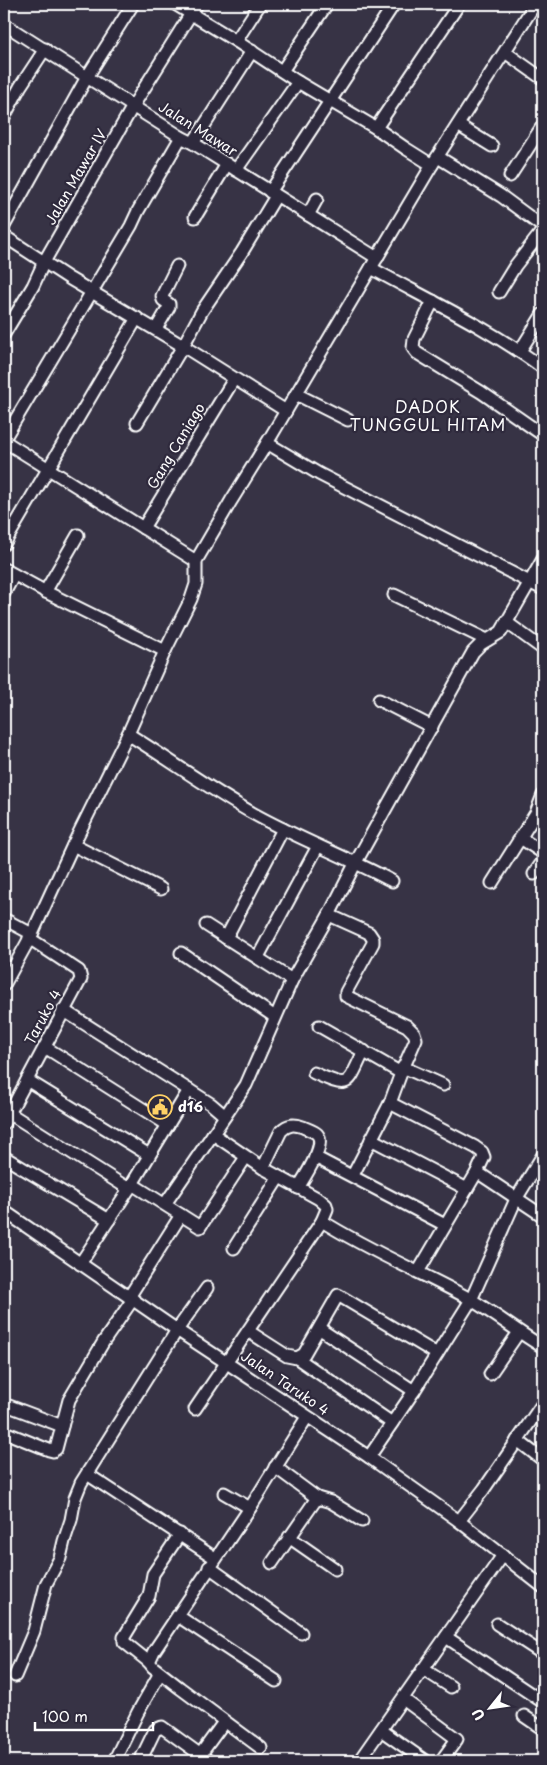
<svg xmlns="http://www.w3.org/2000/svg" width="547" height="1765" viewBox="0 0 547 1765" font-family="'Playpen Sans',sans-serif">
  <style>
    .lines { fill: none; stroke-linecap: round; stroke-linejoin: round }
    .minor-casing { stroke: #fff; stroke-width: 15 }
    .minor { stroke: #2f2a3d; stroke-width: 11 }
    .labels { text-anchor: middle; stroke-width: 4.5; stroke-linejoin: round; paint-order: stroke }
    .street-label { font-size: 14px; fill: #fff; stroke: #2f2a3d }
    .poi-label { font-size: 14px; font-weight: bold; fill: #fff; stroke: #2f2a3d; text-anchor: start }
    .quarter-label { font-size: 16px; letter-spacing: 1px; fill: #fff; stroke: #2f2a3d }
  </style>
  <rect width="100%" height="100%" fill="#373345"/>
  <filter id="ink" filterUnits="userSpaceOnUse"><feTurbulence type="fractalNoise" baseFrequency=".02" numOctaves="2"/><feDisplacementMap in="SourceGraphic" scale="10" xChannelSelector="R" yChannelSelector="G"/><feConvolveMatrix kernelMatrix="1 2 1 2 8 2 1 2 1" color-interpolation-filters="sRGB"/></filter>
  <g filter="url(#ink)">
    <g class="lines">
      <g class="minor-casing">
        <g id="minor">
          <polyline points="175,4 236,41 298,82 376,128 405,148 432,165"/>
          <polyline points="4,24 181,137 193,143 377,258"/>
          <polyline points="236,41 260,4"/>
          <polyline points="505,52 543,79"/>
          <polyline points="282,71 327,4"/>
          <polyline points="4,117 20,87 45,49"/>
          <polyline points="458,125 492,146"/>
          <polyline points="376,128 459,4"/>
          <polyline points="193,143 252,51"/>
          <polyline points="438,157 501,196 543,227"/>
          <polyline points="236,170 298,82"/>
          <polyline points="510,176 543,125"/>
          <polyline points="270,192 394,4"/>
          <polyline points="308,215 317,199"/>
          <polyline points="195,217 227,164"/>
          <polyline points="4,226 87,77 133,4"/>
          <polyline points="4,236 70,279 183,346 286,411"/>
          <path d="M371 268C429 300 489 328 543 368"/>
          <polyline points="499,292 515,266 543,230"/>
          <polyline points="433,301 414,339 413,348 417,353 481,392 543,435"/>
          <polyline points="156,329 169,307 169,304 163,300 162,296 177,266"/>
          <polyline points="4,334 33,286 44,262 133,106 197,4"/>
          <polyline points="520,351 543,314"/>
          <polyline points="296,394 348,420"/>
          <polyline points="137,423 183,346 202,311 242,252 276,196"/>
          <polyline points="4,439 131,226 138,211 181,137"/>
          <polyline points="4,441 196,561"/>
          <polyline points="267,443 319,474 543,589"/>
          <polyline points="143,528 234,379"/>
          <polyline points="4,544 137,318"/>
          <polyline points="4,569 48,593 165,651"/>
          <polyline points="45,592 78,535"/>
          <polyline points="4,593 14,575"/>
          <polyline points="394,595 487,640"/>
          <polyline points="506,622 543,649"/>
          <polyline points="379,700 432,727"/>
          <path d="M128 734C170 760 211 790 254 814 299 839 347 857 392 881"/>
          <polyline points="522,839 543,853"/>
          <polyline points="73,845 161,889"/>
          <polyline points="534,874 543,861"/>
          <polyline points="492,883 536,813 543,795"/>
          <polyline points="329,915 369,933 373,939 373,943 346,992 346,996 407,1026 414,1033 416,1039 401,1073 390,1103 353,1175"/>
          <polyline points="4,919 32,934"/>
          <polyline points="206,925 292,980"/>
          <polyline points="226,938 283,829"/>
          <polyline points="181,953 275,1017"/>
          <polyline points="258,957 318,846"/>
          <polyline points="4,985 32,934 73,845 128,734 165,651 191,599 196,584 196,561 231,501 267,443 432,165 535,4"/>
          <polyline points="63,1010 211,1104 225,1116"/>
          <polyline points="319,1026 401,1073"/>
          <polyline points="45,1047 168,1125"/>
          <polyline points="403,1067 443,1085"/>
          <path d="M314 1073C352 1090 347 1085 364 1051"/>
          <polyline points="27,1080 149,1155"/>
          <polyline points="390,1103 475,1147 482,1152 484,1157 477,1172 418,1272"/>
          <polyline points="9,1113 129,1189"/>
          <polyline points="4,1123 81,979 79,971 29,938"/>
          <polyline points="371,1139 467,1189"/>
          <polyline points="4,1157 109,1220"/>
          <polyline points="315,1157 445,1225"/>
          <path d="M263 1168 281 1131C288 1124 294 1124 303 1127 307 1129 314 1131 317 1134 327 1144 304 1178 298 1188"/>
          <polyline points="477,1172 543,1216"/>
          <polyline points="132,1184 200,1227 246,1157"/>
          <polyline points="165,1204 213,1134"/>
          <polyline points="4,1211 177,1330 369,1457 459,1521 543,1587"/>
          <path d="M322 1221C369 1251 421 1272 470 1299 495 1314 518 1332 543 1347"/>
          <polyline points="234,1248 279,1177"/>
          <polyline points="80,1264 129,1189 189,1090"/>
          <polyline points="129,1297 181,1215"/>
          <polyline points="320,1329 414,1391"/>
          <polyline points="248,1331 287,1356 297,1358 304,1354 338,1295 437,1354"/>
          <polyline points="297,1358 392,1423"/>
          <polyline points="490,1374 519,1332"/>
          <polyline points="9,1406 62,1426"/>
          <polyline points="195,1409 322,1221 327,1209 326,1205 319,1199 263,1168 213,1134 246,1085 292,980 329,915 356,862 473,652 481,644 501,632 543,559"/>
          <polyline points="4,1433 7,1433 49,1450 53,1451 56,1449 69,1400 104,1341 133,1299"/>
          <polyline points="517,1440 543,1460"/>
          <polyline points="369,1457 414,1391 471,1300 516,1199 543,1155"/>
          <polyline points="275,1467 317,1498 331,1502 362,1521"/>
          <polyline points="87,1474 215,1558"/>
          <polyline points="224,1493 250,1508"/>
          <polyline points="459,1521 484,1489 543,1403"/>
          <polyline points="289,1537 335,1569"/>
          <polyline points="272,1563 317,1498"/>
          <polyline points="209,1567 301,1633"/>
          <polyline points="178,1616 276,1681"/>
          <polyline points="497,1624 543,1654"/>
          <polyline points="446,1637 543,1702"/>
          <polyline points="149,1662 124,1642 124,1637 149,1596 153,1574 180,1534"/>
          <polyline points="423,1669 451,1687"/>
          <polyline points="15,1676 34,1631 46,1584 60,1558 64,1541 71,1520 75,1498 81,1483 177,1330 207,1288"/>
          <polyline points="403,1699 457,1739 441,1761"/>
          <polyline points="524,1716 543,1729"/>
          <polyline points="381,1730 425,1761"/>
          <polyline points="261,1748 180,1688 153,1667 149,1662 154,1651 250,1508 307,1417"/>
          <polyline points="200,1755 224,1722"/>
          <polyline points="114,1761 138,1712 160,1673"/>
          <polyline points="140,1761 155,1730 162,1727 209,1761"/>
          <polyline points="359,1761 503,1555"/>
        </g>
      </g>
      <use href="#minor" class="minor"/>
    </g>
  </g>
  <defs>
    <g id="civic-ring" transform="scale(1.25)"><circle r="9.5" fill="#2f2a3d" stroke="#ffd166" stroke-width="1.5"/><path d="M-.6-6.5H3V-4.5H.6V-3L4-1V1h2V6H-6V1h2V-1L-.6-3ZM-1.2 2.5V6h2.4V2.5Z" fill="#ffd166"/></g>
  </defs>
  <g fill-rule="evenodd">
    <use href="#civic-ring" x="160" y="1107"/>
  </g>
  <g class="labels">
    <g class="street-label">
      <text transform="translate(198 129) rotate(32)" y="5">Jalan Mawar</text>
      <text transform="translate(76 177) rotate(-60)" y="5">Jalan Mawar IV</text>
      <text transform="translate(176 446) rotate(-59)" y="5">Gang Caniago</text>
      <text transform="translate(43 1017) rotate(-62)" y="5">Taruko 4</text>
      <text transform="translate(285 1383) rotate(34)" y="5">Jalan Taruko 4</text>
    </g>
    <g class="poi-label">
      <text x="178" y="1112">d16</text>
    </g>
    <g class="quarter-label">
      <text x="428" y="413">DADOK<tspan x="428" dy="18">TUNGGUL HITAM</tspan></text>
    </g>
  </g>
  <rect width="547" height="1765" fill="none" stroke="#2f2a3d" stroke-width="20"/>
  <rect x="10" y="10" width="527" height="1745" fill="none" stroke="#fff" stroke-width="2" filter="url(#ink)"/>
  <g transform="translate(490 1708) rotate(240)" stroke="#2f2a3d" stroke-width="4" paint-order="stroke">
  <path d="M0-4L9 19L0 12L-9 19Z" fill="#ffffff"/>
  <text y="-8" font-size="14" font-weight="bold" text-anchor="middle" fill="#ffffff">U</text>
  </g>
  <path d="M35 1722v8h118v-8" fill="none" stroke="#ffffff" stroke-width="2.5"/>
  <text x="42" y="1722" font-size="15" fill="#ffffff" stroke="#2f2a3d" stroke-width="4" paint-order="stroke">100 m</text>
</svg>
